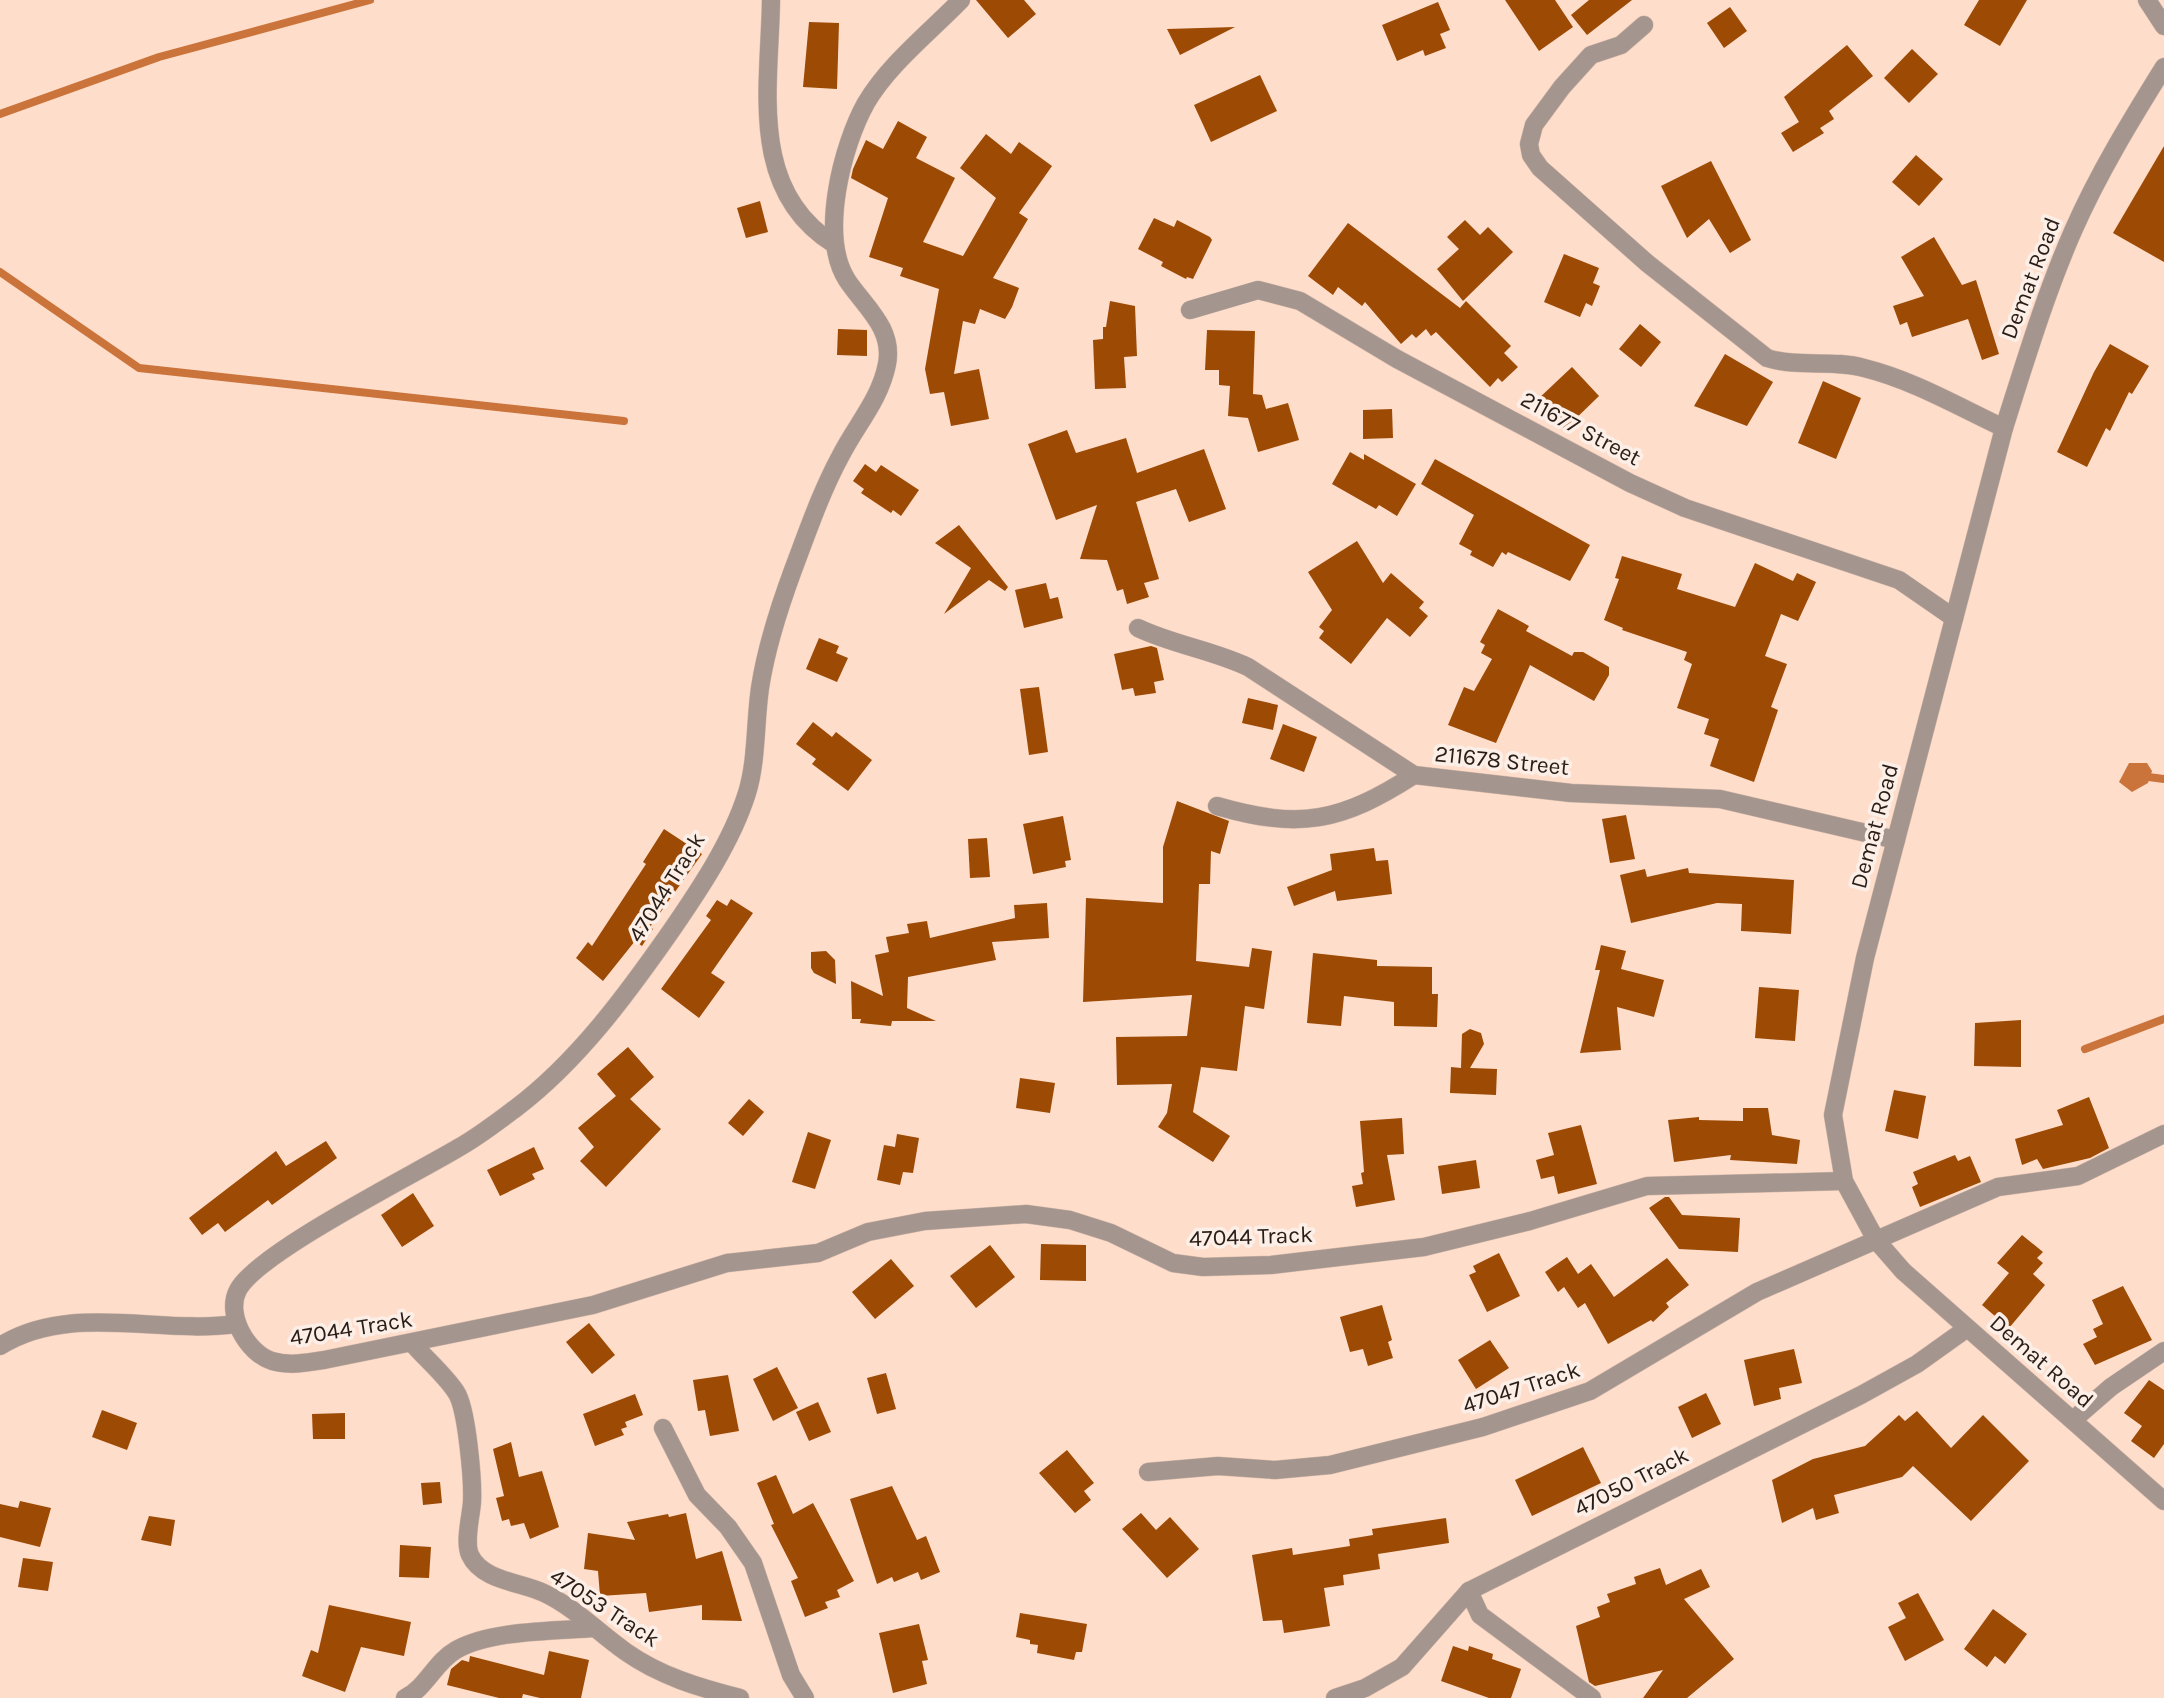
<svg xmlns="http://www.w3.org/2000/svg" width="2164" height="1698" viewBox="0 0 2164 1698" font-family="Karla,sans-serif">
  <style>
    .water { fill: #ca743c }
    .lines { fill: none; stroke-linecap: round; stroke-linejoin: round }
    .stream { stroke: #ca743c; stroke-width: 8 }
    .building { fill: #9c4a04 }
    .minor-casing { stroke: #d8baaa; stroke-width: 19 }
    .tertiary-casing { stroke: #d8baaa; stroke-width: 19 }
    .minor { stroke: #a4968f; stroke-width: 18 }
    .tertiary { stroke: #a4968f; stroke-width: 18 }
    .labels { text-anchor: middle; stroke-width: 7; stroke-linejoin: round; paint-order: stroke }
    .street-label { font-size: 23px; fill: #291d16; stroke: #fcefe8 }
  </style>
  <rect width="100%" height="100%" fill="#feddcb"/>
  <polygon class="water" points="2129,763 2147,763 2152,771 2148,783 2132,792 2119,782"/>
  <g class="lines">
    <g class="stream">
      <polyline points="0,114 159,57 370,0"/>
      <polyline points="0,272 139,368 624,421"/>
      <polyline points="2141,776 2164,779"/>
      <polyline points="2085,1049 2164,1019"/>
    </g>
  </g>
  <g class="building">
    <polygon points="976,0 1024,0 1036,14 1008,38"/>
    <polygon points="1505,0 1555,0 1573,27 1539,51"/>
    <polygon points="1589,0 1632,0 1587,35 1571,15"/>
    <polygon points="1979,0 2027,0 2000,46 1964,25"/>
    <polygon points="1438,2 1450,30 1440,34 1446,48 1425,56 1423,50 1397,61 1382,25"/>
    <polygon points="1730,7 1747,31 1724,48 1707,23"/>
    <polygon points="809,22 839,23 837,89 803,87"/>
    <polygon points="1235,27 1180,55 1167,29"/>
    <polygon points="1847,45 1873,76 1829,111 1834,119 1820,128 1824,133 1793,152 1781,133 1799,122 1784,97"/>
    <polygon points="1912,49 1938,74 1909,103 1884,78"/>
    <polygon points="1260,75 1277,111 1211,142 1194,105"/>
    <polygon points="898,121 927,137 916,158 955,178 923,242 963,256 996,198 960,168 986,134 1011,154 1019,142 1052,166 1019,213 1028,219 993,278 1019,288 1012,307 1005,319 980,309 975,324 963,321 954,374 979,369 989,419 951,426 944,392 930,394 925,369 939,289 900,276 903,268 869,257 888,198 851,178 853,169 866,140 883,149"/>
    <polygon points="2164,146 2164,262 2113,233"/>
    <polygon points="1916,155 1943,179 1919,206 1892,182"/>
    <polygon points="1711,161 1751,240 1730,253 1709,219 1687,238 1661,186"/>
    <polygon points="760,201 768,232 746,238 737,208"/>
    <polygon points="1154,218 1174,227 1177,220 1210,237 1212,240 1193,279 1187,277 1186,279 1161,266 1163,262 1138,249"/>
    <polygon points="1465,220 1480,235 1488,227 1513,252 1463,301 1437,269 1459,249 1447,237"/>
    <polygon points="1348,223 1460,308 1466,301 1511,346 1504,353 1518,367 1502,382 1498,378 1490,387 1436,332 1431,336 1426,329 1416,338 1412,334 1401,344 1365,302 1362,306 1338,287 1333,295 1308,276"/>
    <polygon points="1934,237 1962,285 1976,280 1999,354 1982,360 1968,319 1912,337 1907,322 1900,325 1893,306 1924,296 1901,257"/>
    <polygon points="1564,254 1599,268 1593,283 1600,286 1592,306 1586,303 1580,317 1544,302"/>
    <polygon points="1110,301 1135,306 1137,356 1124,357 1126,388 1095,389 1093,340 1103,339 1103,327 1106,327"/>
    <polygon points="1640,324 1661,342 1641,367 1619,349"/>
    <polygon points="838,329 867,330 867,356 837,355"/>
    <polygon points="1207,330 1255,331 1253,394 1262,395 1266,409 1288,403 1299,440 1258,452 1248,418 1228,416 1230,386 1219,385 1219,370 1205,370"/>
    <polygon points="2110,344 2149,366 2132,394 2129,392 2110,431 2106,428 2087,467 2057,452 2094,372"/>
    <polygon points="1725,354 1773,382 1747,426 1694,406"/>
    <polygon points="1572,367 1599,396 1565,429 1537,400"/>
    <polygon points="1823,381 1861,398 1836,459 1798,443"/>
    <polygon points="1392,409 1393,438 1363,439 1363,410"/>
    <polygon points="1067,430 1076,453 1126,438 1137,473 1204,449 1226,509 1189,522 1176,489 1136,502 1159,579 1144,583 1149,597 1127,604 1123,589 1117,591 1107,560 1080,559 1097,505 1056,520 1028,444"/>
    <polygon points="1350,452 1364,460 1364,454 1416,484 1397,516 1379,505 1376,509 1332,484"/>
    <polygon points="1435,459 1590,545 1570,581 1508,552 1506,555 1502,552 1493,567 1470,555 1472,551 1459,544 1474,515 1421,484"/>
    <polygon points="865,464 876,472 881,465 919,490 901,516 893,510 891,513 861,493 864,489 853,481"/>
    <polygon points="959,525 1008,587 1005,591 989,580 944,614 971,568 935,543"/>
    <polygon points="1357,541 1383,583 1391,573 1424,602 1419,608 1428,616 1410,637 1387,618 1351,664 1319,638 1324,631 1319,627 1332,610 1308,572"/>
    <polygon points="1622,556 1682,574 1677,589 1735,607 1755,563 1793,581 1797,573 1816,582 1798,621 1781,614 1765,656 1787,664 1771,707 1778,710 1754,782 1710,766 1719,739 1704,734 1709,719 1677,708 1692,664 1684,660 1687,652 1622,630 1623,628 1604,620 1619,579 1615,578"/>
    <polygon points="1046,583 1050,599 1058,597 1063,618 1024,628 1015,590"/>
    <polygon points="1498,609 1529,626 1526,631 1572,656 1574,652 1583,652 1609,667 1609,675 1594,701 1530,665 1496,743 1448,725 1464,687 1474,691 1492,659 1481,653 1485,645 1480,642"/>
    <polygon points="819,638 839,646 836,653 848,658 837,682 806,669"/>
    <polygon points="1151,646 1157,648 1164,680 1154,682 1156,693 1135,696 1133,688 1122,690 1114,654"/>
    <polygon points="1039,687 1048,752 1029,755 1020,689"/>
    <polygon points="1248,698 1278,705 1273,730 1242,723"/>
    <polygon points="813,722 832,737 836,732 872,760 848,791 812,764 816,759 796,744"/>
    <polygon points="1283,724 1317,737 1304,772 1270,759"/>
    <polygon points="1177,801 1229,821 1220,854 1211,851 1210,884 1199,884 1196,961 1249,967 1252,948 1272,951 1264,1009 1245,1006 1237,1071 1201,1067 1193,1112 1230,1136 1213,1162 1158,1127 1167,1113 1172,1084 1117,1085 1116,1037 1187,1036 1192,995 1083,1002 1086,898 1163,903 1163,847"/>
    <polygon points="1626,815 1635,859 1610,863 1602,819"/>
    <polygon points="1063,816 1071,860 1065,861 1066,867 1033,874 1023,824"/>
    <polygon points="664,829 702,854 650,927 653,929 642,946 635,941 603,981 576,958 588,942 592,946 646,864 643,862"/>
    <polygon points="987,838 990,877 970,878 968,839"/>
    <polygon points="1374,848 1376,861 1388,860 1392,894 1337,901 1335,891 1294,906 1287,887 1332,870 1330,854"/>
    <polygon points="1688,868 1689,873 1794,880 1791,934 1741,931 1742,904 1717,903 1631,923 1620,875 1645,869 1647,877"/>
    <polygon points="731,899 753,913 711,973 725,982 699,1018 661,989 711,920 706,916 717,900 727,906"/>
    <polygon points="1047,903 1049,938 992,942 996,960 908,977 907,1008 936,1021 892,1021 891,1026 860,1023 861,1019 852,1019 851,981 883,996 875,955 889,952 886,937 909,933 907,924 927,921 930,938 1015,918 1014,905"/>
    <polygon points="1601,945 1626,951 1621,969 1664,980 1654,1017 1617,1007 1621,1050 1580,1053 1600,970 1595,970"/>
    <polygon points="826,951 835,960 836,984 814,973 811,968 811,952"/>
    <polygon points="1313,953 1377,960 1377,966 1432,967 1432,994 1438,994 1437,1027 1394,1026 1394,1002 1344,996 1341,1026 1307,1023"/>
    <polygon points="1759,987 1799,990 1795,1041 1755,1038"/>
    <polygon points="2021,1020 2021,1067 1974,1066 1975,1023"/>
    <polygon points="1470,1029 1481,1033 1484,1044 1470,1068 1497,1069 1496,1095 1450,1093 1451,1067 1461,1068 1462,1034"/>
    <polygon points="628,1047 654,1077 630,1099 661,1129 606,1187 580,1161 594,1147 578,1128 616,1096 597,1074"/>
    <polygon points="1020,1078 1055,1083 1050,1113 1016,1108"/>
    <polygon points="1894,1090 1926,1096 1918,1139 1885,1131"/>
    <polygon points="2089,1097 2109,1148 2090,1158 2043,1169 2037,1159 2022,1165 2015,1139 2063,1125 2057,1110"/>
    <polygon points="749,1099 764,1112 743,1136 728,1123"/>
    <polygon points="1743,1108 1768,1108 1772,1135 1800,1140 1797,1164 1730,1160 1731,1155 1674,1162 1668,1120 1699,1117 1699,1120 1743,1121"/>
    <polygon points="1402,1118 1404,1154 1387,1155 1395,1200 1356,1207 1352,1186 1363,1184 1361,1173 1364,1172 1360,1121"/>
    <polygon points="1581,1125 1597,1184 1558,1194 1554,1176 1541,1179 1536,1160 1554,1155 1548,1133"/>
    <polygon points="808,1132 831,1140 815,1189 792,1182"/>
    <polygon points="897,1134 919,1138 913,1173 903,1172 900,1185 877,1180 884,1145 895,1147"/>
    <polygon points="326,1141 337,1158 272,1205 268,1200 225,1232 218,1223 202,1235 189,1218 276,1151 286,1166"/>
    <polygon points="534,1147 544,1169 532,1174 535,1179 500,1196 487,1170"/>
    <polygon points="1955,1155 1958,1161 1970,1156 1981,1182 1920,1207 1912,1187 1918,1184 1913,1172"/>
    <polygon points="1476,1160 1480,1188 1442,1194 1438,1166"/>
    <polygon points="413,1193 434,1226 402,1247 381,1215"/>
    <polygon points="1665,1197 1669,1197 1682,1215 1740,1218 1738,1252 1679,1249 1649,1208"/>
    <polygon points="2022,1235 2043,1252 2037,1258 2043,1263 2033,1274 2045,1285 2009,1328 1982,1305 2009,1273 1997,1263"/>
    <polygon points="1041,1244 1086,1245 1086,1281 1040,1280"/>
    <polygon points="990,1245 1015,1277 976,1308 950,1276"/>
    <polygon points="1499,1253 1520,1296 1487,1312 1469,1275 1476,1272 1473,1266"/>
    <polygon points="1567,1257 1578,1274 1591,1264 1614,1297 1667,1258 1689,1285 1666,1303 1669,1307 1653,1322 1651,1320 1608,1344 1585,1303 1578,1308 1564,1287 1558,1292 1545,1272"/>
    <polygon points="891,1259 914,1286 875,1319 852,1292"/>
    <polygon points="2123,1286 2152,1340 2095,1365 2083,1344 2097,1337 2093,1329 2103,1324 2092,1300"/>
    <polygon points="1382,1305 1392,1340 1388,1342 1393,1358 1368,1366 1363,1349 1350,1352 1340,1317"/>
    <polygon points="589,1323 615,1355 592,1374 566,1342"/>
    <polygon points="1490,1340 1509,1368 1476,1389 1458,1360"/>
    <polygon points="1794,1349 1802,1383 1779,1388 1781,1399 1754,1406 1744,1360"/>
    <polygon points="777,1367 798,1408 773,1421 753,1379"/>
    <polygon points="886,1373 896,1409 877,1414 867,1378"/>
    <polygon points="728,1375 739,1431 710,1436 705,1410 698,1411 693,1380"/>
    <polygon points="2149,1380 2164,1390 2164,1444 2154,1458 2131,1441 2142,1426 2124,1413"/>
    <polygon points="1706,1393 1721,1424 1692,1438 1678,1407"/>
    <polygon points="635,1394 643,1415 625,1422 627,1427 621,1429 624,1435 595,1446 583,1414"/>
    <polygon points="818,1402 831,1432 809,1441 796,1412"/>
    <polygon points="102,1410 137,1423 127,1450 92,1437"/>
    <polygon points="1917,1411 1951,1448 1983,1415 2029,1461 1971,1521 1913,1466 1902,1477 1834,1495 1839,1513 1816,1520 1813,1508 1782,1523 1772,1480 1813,1459 1865,1446 1899,1415 1905,1421"/>
    <polygon points="345,1413 345,1439 313,1439 312,1414"/>
    <polygon points="511,1442 519,1477 542,1471 559,1527 530,1539 524,1523 511,1526 509,1519 502,1521 496,1498 504,1496 493,1449"/>
    <polygon points="1583,1447 1601,1483 1532,1516 1515,1480"/>
    <polygon points="1067,1450 1094,1483 1084,1491 1091,1500 1075,1513 1039,1473"/>
    <polygon points="776,1475 793,1514 813,1503 854,1581 837,1590 840,1597 825,1602 828,1608 805,1617 791,1581 798,1578 771,1525 774,1524 757,1483"/>
    <polygon points="440,1482 442,1503 423,1505 421,1483"/>
    <polygon points="892,1486 917,1540 926,1536 940,1572 921,1580 918,1572 894,1582 892,1577 877,1584 850,1499"/>
    <polygon points="20,1501 51,1508 40,1547 0,1537 0,1504 18,1508"/>
    <polygon points="686,1513 696,1559 722,1551 742,1621 702,1620 702,1605 649,1612 646,1593 600,1596 598,1571 584,1569 588,1533 635,1540 627,1522 668,1514 669,1517"/>
    <polygon points="1141,1513 1156,1530 1170,1517 1199,1549 1167,1578 1122,1529"/>
    <polygon points="149,1516 175,1520 171,1546 141,1540"/>
    <polygon points="1446,1518 1449,1543 1378,1554 1380,1569 1343,1575 1344,1585 1324,1588 1330,1626 1284,1633 1282,1620 1263,1621 1252,1555 1292,1548 1293,1555 1350,1546 1349,1539 1373,1535 1372,1529"/>
    <polygon points="400,1545 431,1547 429,1578 399,1577"/>
    <polygon points="23,1558 53,1562 48,1591 18,1587"/>
    <polygon points="1660,1568 1666,1585 1701,1569 1710,1587 1684,1599 1734,1659 1687,1698 1643,1698 1663,1670 1595,1686 1589,1682 1576,1626 1600,1617 1597,1607 1610,1602 1607,1594 1636,1584 1634,1577"/>
    <polygon points="1918,1593 1944,1640 1905,1661 1888,1627 1906,1618 1898,1603"/>
    <polygon points="329,1605 411,1622 404,1656 361,1647 345,1692 302,1676 311,1650 318,1653"/>
    <polygon points="1993,1609 2027,1634 2005,1664 1995,1656 1987,1667 1964,1649"/>
    <polygon points="1020,1613 1087,1624 1082,1652 1076,1652 1074,1660 1037,1653 1038,1645 1030,1644 1030,1640 1016,1637"/>
    <polygon points="919,1624 928,1660 922,1661 927,1684 893,1693 879,1633"/>
    <polygon points="1453,1646 1468,1651 1469,1646 1493,1654 1492,1659 1521,1669 1511,1698 1489,1698 1441,1681"/>
    <polygon points="549,1651 589,1660 581,1698 540,1698 523,1694 522,1698 499,1698 447,1685 451,1669 462,1660 469,1662 470,1656 544,1675"/>
  </g>
  <g class="lines">
    <g class="minor-casing">
      <g id="minor">
        <path d="M771 0C770 85 747 190 834 244"/>
        <path d="M961 0C930 32 889 64 866 103 842 146 819 236 847 280 864 306 894 328 887 364 880 400 856 425 840 457 821 492 807 533 793 570 779 608 766 648 760 688 755 722 757 761 747 793 732 841 700 889 671 931 627 994 578 1061 516 1108 497 1122 478 1137 458 1148 415 1174 257 1253 238 1290 225 1314 247 1353 272 1361 289 1366 306 1363 324 1360L593 1305 727 1263 818 1253 868 1232 925 1221 1026 1214 1070 1220 1111 1233 1173 1263 1203 1267 1271 1265 1424 1247 1530 1221 1647 1186 1844 1181"/>
        <polyline points="2147,0 2164,26"/>
        <path d="M1644 25 1621 45 1591 55 1562 87 1534 125 1529 144 1531 155 1540 168 1647 263 1767 358C1799 368 1833 359 1864 368 1913 380 1959 407 2004 428"/>
        <polyline points="1190,310 1258,290 1300,301 1397,359 1630,483 1685,508 1899,580 1954,618"/>
        <path d="M1138 628C1174 645 1212 650 1248 667L1414 775 1571 793 1720 799 1896 840"/>
        <path d="M1217 806C1300 830 1341 822 1414 775"/>
        <path d="M413 1344C426 1359 445 1375 456 1392 467 1408 473 1481 472 1502 471 1517 464 1541 470 1555 482 1581 521 1582 544 1593 574 1607 599 1633 626 1652 660 1676 700 1688 740 1698"/>
        <path d="M0 1346C71 1302 158 1335 236 1324"/>
        <polyline points="2073,1420 2111,1387 2164,1351"/>
        <polyline points="663,1428 697,1495 728,1527 753,1563 791,1675 805,1698"/>
        <polyline points="1148,1472 1218,1466 1275,1470 1330,1465 1483,1427 1590,1391 1757,1292 1998,1187 2078,1176 2164,1134"/>
        <polyline points="1469,1591 1480,1615 1592,1698"/>
        <path d="M405 1698C426 1688 435 1662 456 1650 491 1630 555 1631 595 1628"/>
        <polyline points="1335,1698 1365,1688 1402,1667 1469,1591 1861,1395 1917,1364 1966,1329"/>
      </g>
    </g>
    <g class="tertiary-casing">
      <path id="tertiary" d="M2164 67C2131 120 2098 174 2073 231 2045 295 2025 362 2004 428L1865 958 1833 1115 1844 1181 1876 1240 1903 1271 2164 1501"/>
    </g>
    <use href="#minor" class="minor"/>
    <use href="#tertiary" class="tertiary"/>
  </g>
  <g class="labels">
    <g class="street-label">
      <text transform="translate(2030 278) rotate(-69)" y="8">Demat Road</text>
      <text transform="translate(1581 428) rotate(28)" y="8">211677 Street</text>
      <text transform="translate(1502 760) rotate(6)" y="8">211678 Street</text>
      <text transform="translate(1874 826) rotate(-75)" y="8">Demat Road</text>
      <text transform="translate(666 887) rotate(-58)" y="8">47044 Track</text>
      <text transform="translate(1251 1236) rotate(-2)" y="8">47044 Track</text>
      <text transform="translate(351 1328) rotate(-9)" y="8">47044 Track</text>
      <text transform="translate(2042 1361) rotate(41)" y="8">Demat Road</text>
      <text transform="translate(1521 1387) rotate(-18)" y="8">47047 Track</text>
      <text transform="translate(1631 1481) rotate(-27)" y="8">47050 Track</text>
      <text transform="translate(605 1607) rotate(33)" y="8">47053 Track</text>
    </g>
  </g>
</svg>
